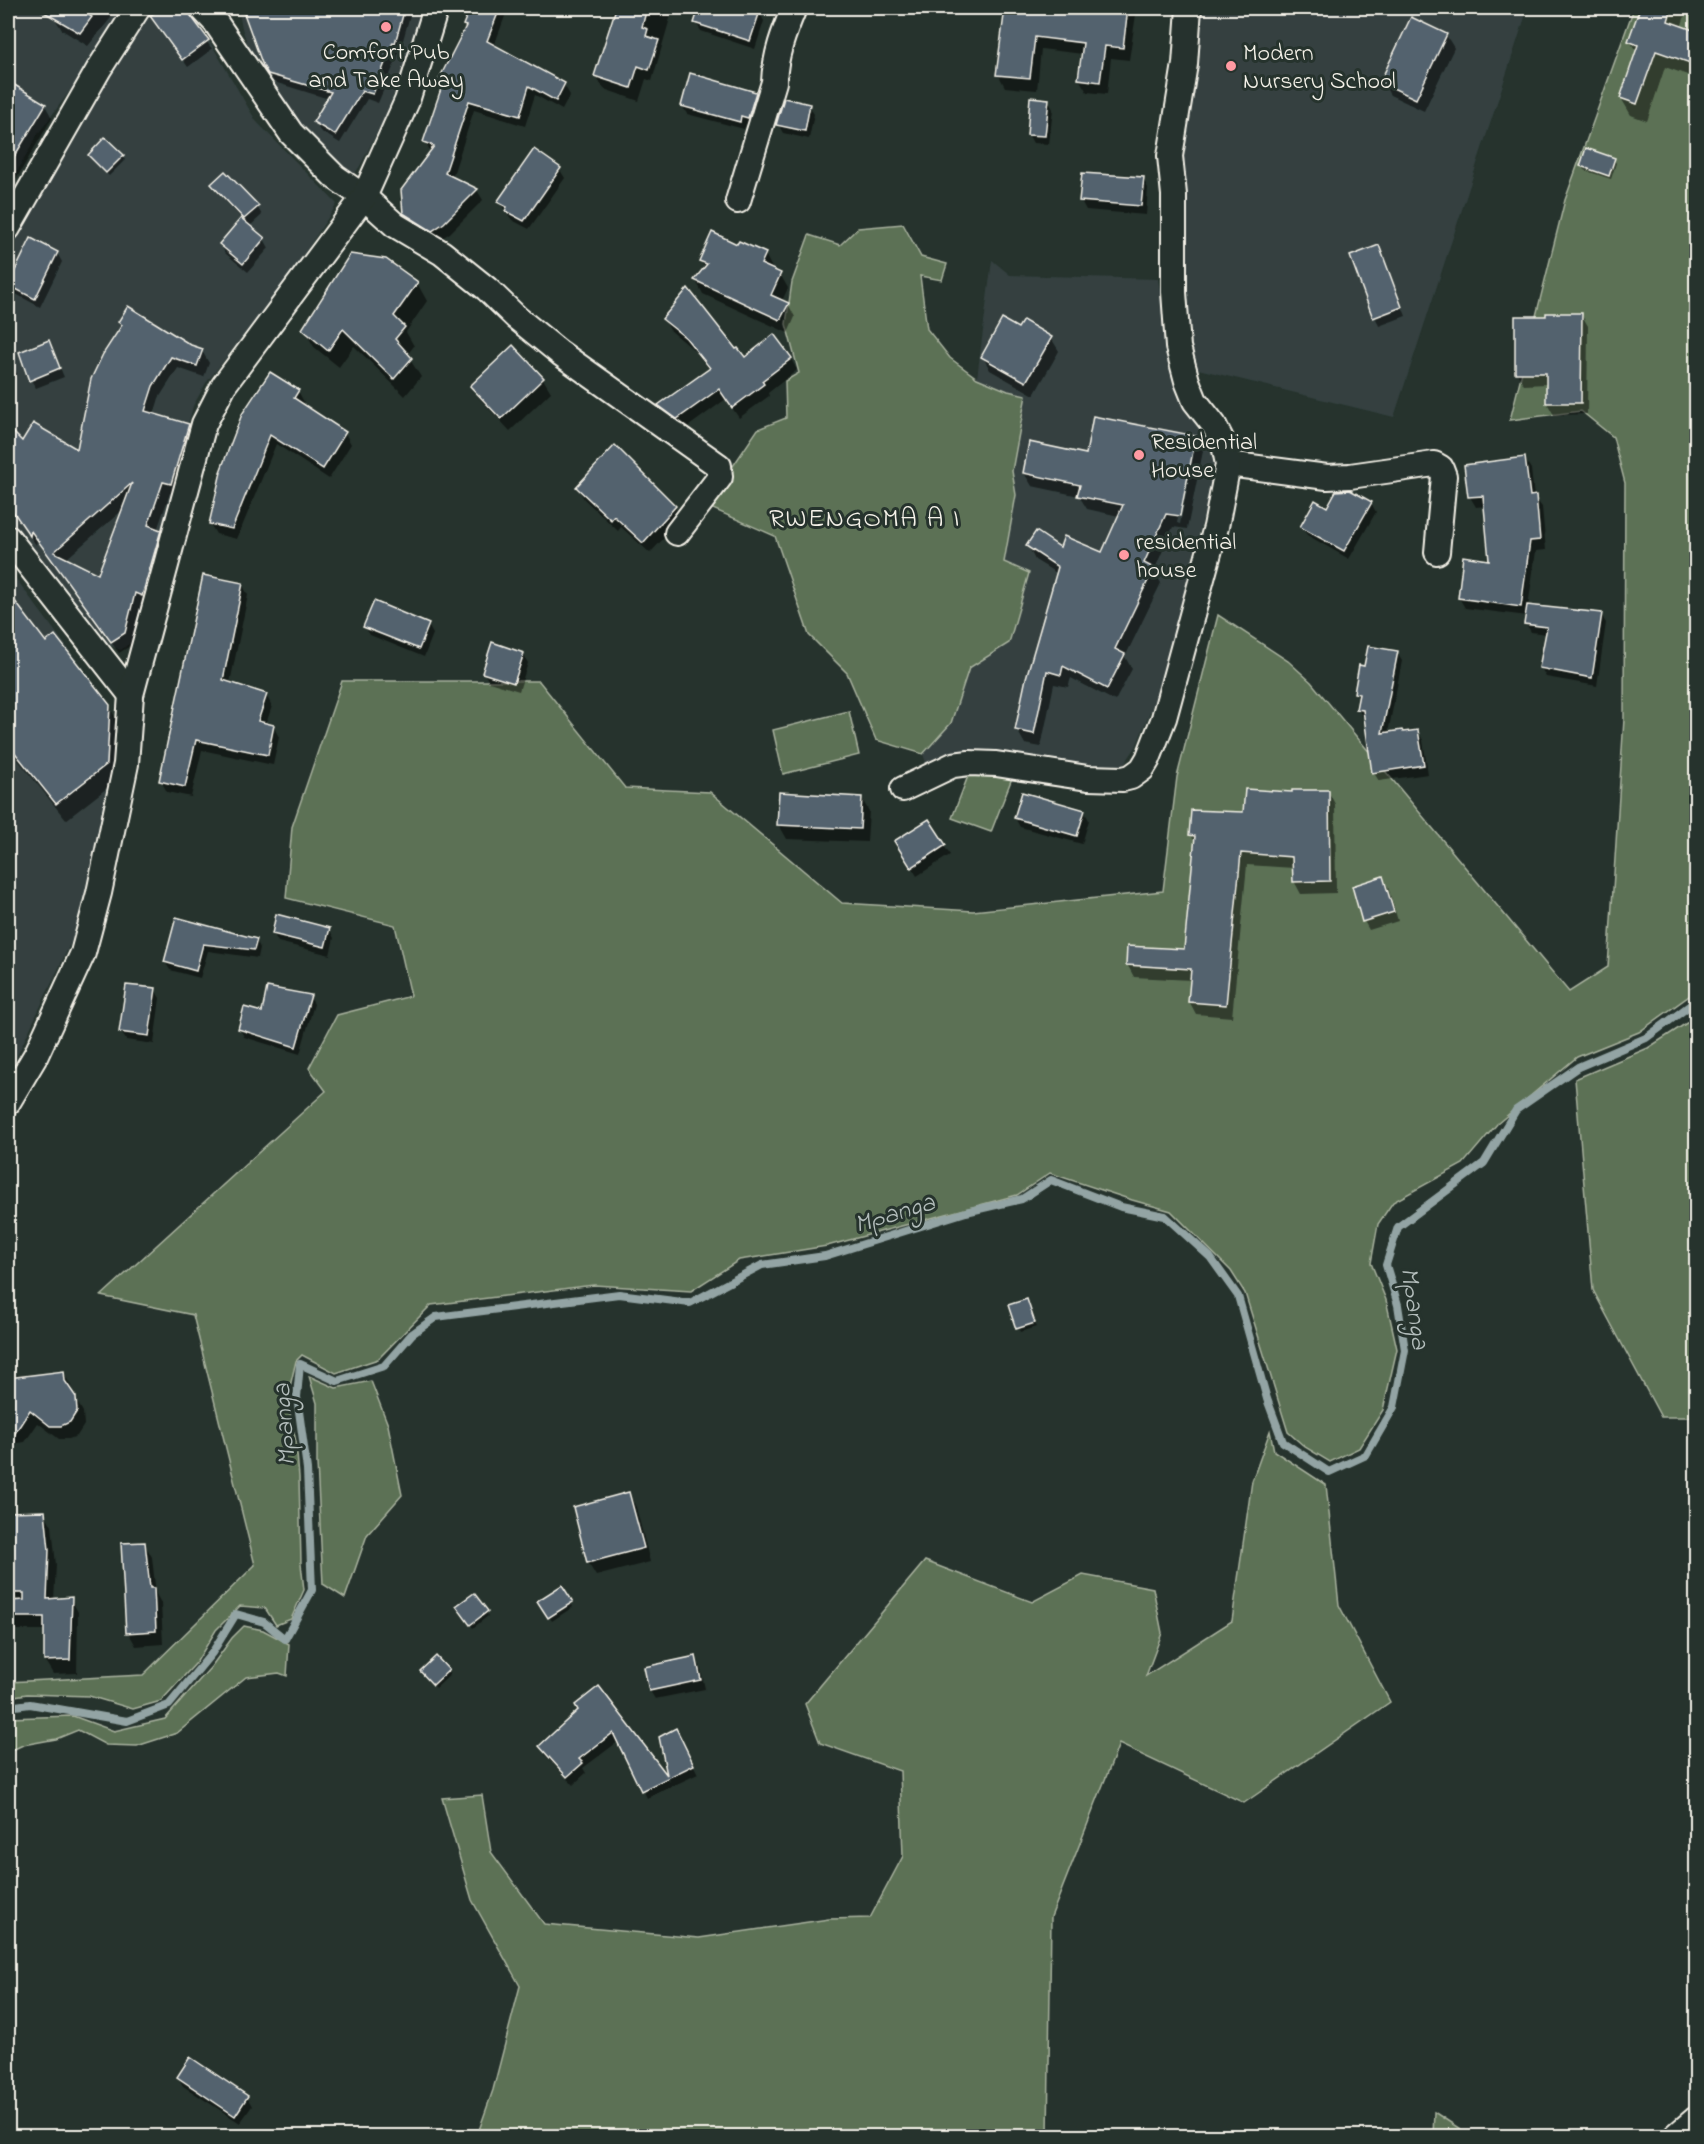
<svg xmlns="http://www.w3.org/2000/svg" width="1704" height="2144" viewBox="0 0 1704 2144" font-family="'Indie Flower',sans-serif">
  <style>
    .built { fill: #344140 }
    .green { fill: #5b7155; stroke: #a8b19e; stroke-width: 1.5 }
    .shadow { fill: #0007; fill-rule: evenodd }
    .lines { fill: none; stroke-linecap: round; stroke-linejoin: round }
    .stream { stroke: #93a4a4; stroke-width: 8 }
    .building { fill: #53626e; stroke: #f4f1e8; stroke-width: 1.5; fill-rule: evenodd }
    .street-casing { stroke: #f4f1e8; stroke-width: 28 }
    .street { stroke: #26332d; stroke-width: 24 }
    .poi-dot { fill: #ff9aa2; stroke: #26332d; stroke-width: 2 }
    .labels { text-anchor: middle; stroke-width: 6; stroke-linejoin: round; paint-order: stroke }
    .poi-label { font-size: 24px; fill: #f4f1e8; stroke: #26332d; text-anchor: start }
    .water-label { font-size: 26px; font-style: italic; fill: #b3bdbb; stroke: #26332d }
    .quarter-label { font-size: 27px; letter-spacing: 1.5px; fill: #f4f1e8; stroke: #26332d }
  </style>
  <rect width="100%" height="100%" fill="#26332d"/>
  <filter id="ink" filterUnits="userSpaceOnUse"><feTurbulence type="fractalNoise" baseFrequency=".0167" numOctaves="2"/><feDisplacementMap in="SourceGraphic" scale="12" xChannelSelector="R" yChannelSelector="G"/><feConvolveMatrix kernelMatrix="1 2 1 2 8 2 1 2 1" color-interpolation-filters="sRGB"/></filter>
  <g filter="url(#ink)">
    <g class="built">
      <polygon points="8,8 131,8 38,134 8,188"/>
      <polygon points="149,8 185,8 209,40 256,121 337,204 282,288 206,383 193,406 133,641 121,650 95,639 8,515 8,249 31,202 96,100"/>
      <polygon points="238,8 424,8 412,49 384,119 360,166 352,177 296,133 255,66 242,28"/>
      <polygon points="1202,8 1528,8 1394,417 1198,369 1187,363 1180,162"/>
      <polygon points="992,260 1010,275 1158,279 1171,349 1221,449 1158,692 1136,747 1119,772 930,774 923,754 951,723 969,668 1009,643 1029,573 1004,563 1016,495 1012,471 1026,396 1008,391 977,378"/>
      <polygon points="8,568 110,705 120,743 83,917 8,1075"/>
    </g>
    <g class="green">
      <polygon points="1634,8 1696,8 1696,991 1639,1032 1577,1057 1497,1124 1463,1164 1393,1202 1378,1224 1371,1263 1386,1300 1397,1349 1383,1410 1359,1448 1330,1462 1305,1447 1288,1432 1245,1293 1231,1271 1171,1211 1132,1200 1050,1173 1017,1195 827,1246 739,1260 691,1291 594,1285 431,1305 378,1359 336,1373 302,1355 296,1361 287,1399 296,1442 299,1477 301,1564 304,1590 291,1619 276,1625 265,1608 240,1606 216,1630 196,1663 161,1701 133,1709 89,1696 27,1694 8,1697 8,1682 143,1675 255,1565 193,1315 101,1296 326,1091 309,1068 337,1015 411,996 395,925 286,898 292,827 342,681 539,681 625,788 710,792 842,903 973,911 1163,891 1177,777 1218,615 1288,661 1311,682 1569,992 1608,967 1624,719 1625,483 1613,437 1581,411 1510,420 1565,200"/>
      <polygon points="903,224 921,257 947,264 942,280 920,276 927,329 950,358 977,378 1008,391 1026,395 1012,471 1016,495 1004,562 1029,573 1009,643 969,668 951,723 923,754 876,740 847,673 809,635 775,536 706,506 758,429 786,418 785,381 799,373 786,324 792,282 809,235 840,245 858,228"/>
      <polygon points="849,711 859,755 783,774 773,730"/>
      <polygon points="973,763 1012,778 991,832 952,818"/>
      <polygon points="1696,1017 1696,1417 1661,1417 1593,1290 1575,1079 1648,1048"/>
      <polygon points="309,1376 336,1388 371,1381 388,1425 402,1495 367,1535 345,1598 323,1584 317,1463 317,1403"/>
      <polygon points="1270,1431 1274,1451 1326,1485 1339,1605 1390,1702 1244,1803 1119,1744 1051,1917 1048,2136 975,2136 946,2129 944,2136 477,2136 493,2090 520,1986 472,1900 442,1798 482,1795 491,1852 544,1924 699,1938 829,1919 870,1918 903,1856 900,1771 820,1743 805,1704 925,1561 1032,1602 1083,1575 1153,1588 1162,1633 1146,1676 1232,1621 1252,1481"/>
      <polygon points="244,1626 263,1630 289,1644 287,1676 279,1673 246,1677 177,1733 137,1746 106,1745 78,1730 56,1739 23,1745 8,1752 8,1718 73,1716 114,1731 165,1719 211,1667 232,1638"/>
      <polygon points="1434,2112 1471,2136 1433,2136"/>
    </g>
    <g class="shadow">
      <polygon points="59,8 119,8 88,46 62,30 54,17"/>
      <polygon points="163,8 183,8 212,49 188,67 152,16"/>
      <polygon points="243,8 412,8 400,51 378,103 367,99 340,143 320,131 315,122 329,99 274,82 264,66"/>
      <polygon points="471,8 508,8 494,46 564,85 570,95 562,110 535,95 525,126 474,110 452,178 477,190 483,200 450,233 439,240 410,223 404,212 431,152 425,142 443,87 440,81 467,28 465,25"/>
      <polygon points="612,8 673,8 652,81 646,79 639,101 604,89 596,76 615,17 611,10"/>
      <polygon points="701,8 744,8 759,12 764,21 755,49 701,31 696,23"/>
      <polygon points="1006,8 1137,8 1129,60 1111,58 1107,94 1087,92 1079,79 1083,54 1041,49 1037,90 1005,87 998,74"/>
      <polygon points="1642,8 1688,8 1681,27 1696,33 1696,78 1665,67 1647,121 1631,115 1621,98 1637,53 1630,41"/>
      <polygon points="1446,35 1454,48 1424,111 1390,95 1382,82"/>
      <polygon points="8,83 45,105 52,118 8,193"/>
      <polygon points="755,93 760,102 753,126 746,124 744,129 687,114 682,106"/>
      <polygon points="1048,100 1053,109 1049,144 1033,143 1028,134"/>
      <polygon points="809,106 814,114 809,139 783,133 778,124"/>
      <polygon points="122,156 125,160 109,176 92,159"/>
      <polygon points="1614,159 1616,163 1611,179 1584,170 1582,166"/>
      <polygon points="560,170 565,178 529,229 512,220 499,202"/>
      <polygon points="1143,179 1148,188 1146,215 1086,210 1081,201"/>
      <polygon points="213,184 257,207 262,215 249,227 264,239 269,248 248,272 225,253 220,244 242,219 218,193"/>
      <polygon points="32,240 57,253 62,262 40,307 14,293 9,285"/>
      <polygon points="738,246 765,254 772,268 771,270 780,274 788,288 782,301 788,304 795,317 788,333 703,294 696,281 705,269 701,261"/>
      <polygon points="1378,247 1406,316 1379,326 1352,257"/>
      <polygon points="417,283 427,301 406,332 414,346 407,355 421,377 405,396 354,346 339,367 314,347 304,329"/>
      <polygon points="1581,314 1588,326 1587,414 1554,415 1547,403 1547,384 1524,385 1517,373"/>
      <polygon points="664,319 736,351 744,359 791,359 797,370 768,393 769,396 739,418 726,399 685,429 666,416 660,406 710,370 694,350 670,330"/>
      <path d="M119 322 202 351 209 363 204 377 178 368 159 398 154 415 188 425 195 437 178 495 170 493 157 530 160 531 167 543 148 607 141 603 132 645 119 653 37 540 36 545 8 504V429L23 443 78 451 122 327ZM125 508 99 576 66 559Z"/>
      <polygon points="1019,330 1051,338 1059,351 1034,395 990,370 983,357"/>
      <polygon points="49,342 64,377 36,388 31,380"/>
      <polygon points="8,363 12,365 17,374 8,394"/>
      <polygon points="543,379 551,392 510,431 480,399 472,386"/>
      <polygon points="298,391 304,402 302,405 345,433 351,444 329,479 276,444 237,539 216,534 210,524"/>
      <path d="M1195 438 1203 451 1187 529 1173 527 1154 571 1161 583 1125 657 1132 669 1115 701 1071 678 1068 687 1054 684 1041 747 1025 744 1017 730 1058 574 1035 560 1028 546 1102 554 1119 516 1087 509 1079 496 1032 486 1024 473 1087 455ZM1192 447H1195L1180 524 1177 523Z"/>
      <polygon points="1525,459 1531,469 1534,497 1542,507 1546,550 1536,551 1528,607 1601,615 1606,623 1597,686 1546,677 1541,668 1547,634 1531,632 1526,624 1527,616 1465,608 1459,598 1491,562 1486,506 1476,507 1470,497 1466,466"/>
      <polygon points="577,487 675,507 682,519 650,553 621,527 618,531 584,499"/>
      <polygon points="1371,503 1376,512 1349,559 1307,535 1302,527 1328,509"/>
      <polygon points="242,584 248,595 230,683 266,695 272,706 266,724 273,726 279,737 273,765 202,750 191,797 167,792 161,781"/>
      <polygon points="8,595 46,644 109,706 119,724 116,781 66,820 10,750 8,752 8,695 9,694 8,690"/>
      <polygon points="428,625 433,634 424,657 370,635 365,627"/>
      <polygon points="1397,653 1402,661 1388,733 1418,732 1423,740 1428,774 1379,781 1374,773 1366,718 1363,717 1358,709 1359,699 1356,693 1366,668"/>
      <polygon points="523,654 528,663 519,691 489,682 484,673"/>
      <polygon points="1328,791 1335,804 1336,893 1301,894 1294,881 1294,868 1247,865 1232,1017 1196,1014 1189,1001 1191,980 1134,977 1127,964 1185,951 1196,844 1191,835 1293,793"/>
      <polygon points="781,794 861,798 869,811 867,842 787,839 779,825"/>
      <polygon points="1084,811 1089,820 1082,844 1020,827 1015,818"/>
      <polygon points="928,821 950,855 917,876 901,850"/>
      <polygon points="1383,878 1388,887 1398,921 1369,930 1364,921"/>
      <polygon points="177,919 256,940 260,948 258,958 208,951 200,978 170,970 165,962"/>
      <polygon points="329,929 334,938 330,955 278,942 273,933"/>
      <polygon points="155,990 160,998 154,1044 126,1040 121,1032"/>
      <polygon points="310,997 314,1004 300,1054 244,1037 240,1029 263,1014"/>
      <polygon points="1029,1304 1036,1327 1020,1332 1010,1306"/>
      <polygon points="63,1372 71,1386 72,1393 83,1412 84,1425 77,1436 69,1439 59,1439 38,1423 25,1442 12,1444 8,1441 8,1376 25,1375 26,1377"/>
      <polygon points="629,1494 636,1507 650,1562 596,1576 588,1563"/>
      <polygon points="44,1512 52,1526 56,1565 54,1600 71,1599 78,1612 77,1673 53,1674 45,1661 46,1630 8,1630 8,1603 19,1602 13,1593 12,1547 8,1541 8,1514"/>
      <polygon points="144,1543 152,1557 156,1594 161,1603 163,1644 136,1646 128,1632"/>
      <polygon points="561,1587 573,1607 552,1621 539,1601"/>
      <polygon points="460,1610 486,1612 488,1616 473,1628"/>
      <polygon points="8,1645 10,1650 9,1675 8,1675"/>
      <polygon points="695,1657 700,1666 705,1689 655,1699 650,1691"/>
      <polygon points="422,1671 448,1671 450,1675 436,1688"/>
      <polygon points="599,1688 670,1782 660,1737 680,1738 698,1774 647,1798 619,1741 583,1768 586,1773 573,1785 545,1755 541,1747 580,1710"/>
      <polygon points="178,2077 247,2097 252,2106 240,2123 183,2086"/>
    </g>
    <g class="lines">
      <polyline class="stream" points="8,1707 30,1704 127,1721 169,1705 212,1653 236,1614 264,1622 285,1639 312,1590 307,1469 297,1397 300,1364 337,1381 384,1366 412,1334 436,1317 619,1294 690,1303 762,1265 825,1256 966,1212 1022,1199 1051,1180 1121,1207 1165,1216 1210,1257 1238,1296 1267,1399 1283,1442 1329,1472 1366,1455 1394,1407 1405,1350 1398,1305 1386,1265 1398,1227 1484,1163 1516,1110 1578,1067 1646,1038 1696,1001"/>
    </g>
    <g class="building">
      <polygon points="37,8 78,8 92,17 80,33"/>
      <polygon points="161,8 185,8 209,40 182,60 150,16"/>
      <polygon points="242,8 405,8 395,43 393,42 373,94 362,91 335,135 313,122 331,92 268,74 263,66"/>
      <polygon points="470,8 500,8 487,41 565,83 556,101 529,86 520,116 469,101 445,173 478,189 444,223 432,231 403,213 401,190 434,146 423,142 443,83 438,81 466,26 463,25"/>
      <polygon points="616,8 647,8 642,27 648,29 646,36 659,40 649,70 638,66 631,88 594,76"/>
      <polygon points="699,8 749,8 760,11 750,41 694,23"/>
      <polygon points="1005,8 1128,8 1123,48 1105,46 1100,82 1078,79 1083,43 1035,37 1030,78 996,75"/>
      <polygon points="1640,8 1672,8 1668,21 1696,31 1696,65 1656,51 1637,104 1620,98 1638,45 1628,41"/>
      <polygon points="1411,17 1447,34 1416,99 1380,82"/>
      <polygon points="690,73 756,92 748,118 741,116 740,122 681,106"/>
      <polygon points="8,81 46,104 8,167"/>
      <polygon points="1030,97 1049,99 1045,136 1027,135"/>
      <polygon points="784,98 810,104 805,131 776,125"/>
      <polygon points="105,137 124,155 106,173 88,155"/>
      <polygon points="1586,148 1615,158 1609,176 1580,166"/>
      <polygon points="534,149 561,168 524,221 505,211 507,207 497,202"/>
      <polygon points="225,171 259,206 244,219 211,184"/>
      <polygon points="1082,173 1144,177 1141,206 1079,201"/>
      <polygon points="241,218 265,238 243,264 219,244"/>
      <polygon points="712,232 737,244 739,241 766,253 761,264 781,273 771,295 789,303 780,320 694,280 707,264 699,261"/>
      <polygon points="31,238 58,252 35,299 8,285"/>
      <polygon points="1379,245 1402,307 1373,318 1350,256"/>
      <polygon points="350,254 386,259 418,282 394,316 405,327 395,339 412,358 394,379 343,329 328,351 302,329"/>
      <polygon points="688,288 736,349 738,348 745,357 774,334 792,358 762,381 764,384 732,408 719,389 677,419 658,405 710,368 686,338 662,319"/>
      <path d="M128 306 191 345 203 349 197 366 171 357 153 386 145 411 189 424 171 484 163 482 148 525 161 530 142 596 135 593 125 633 111 642 31 531 30 536 8 504V427L22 441 33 423 77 449 91 379 103 354 122 325 118 322ZM132 483 98 574 54 552Z"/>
      <polygon points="1546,313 1582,313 1581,403 1546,403 1546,373 1515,373 1515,316 1546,316"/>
      <polygon points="1002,319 1018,328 1023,320 1052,337 1026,382 981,357"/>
      <polygon points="49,340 60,368 29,381 19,352"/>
      <polygon points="513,345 544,378 501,419 470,386"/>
      <polygon points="270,372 299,390 294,398 346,432 323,469 270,435 232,529 209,524 221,472 220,472 242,414"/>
      <polygon points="1093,416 1196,436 1180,516 1166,514 1144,563 1154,568 1115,649 1125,654 1107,689 1063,666 1061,675 1047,671 1034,734 1015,730 1026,678 1058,567 1026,546 1036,531 1060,547 1064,536 1102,552 1123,505 1077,496 1080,485 1023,473 1029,442 1086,454"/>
      <polygon points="615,445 676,506 643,543 614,516 611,520 576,487"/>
      <polygon points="1525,457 1530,496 1536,495 1540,540 1530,541 1521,607 1458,598 1463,556 1489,560 1483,496 1468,497 1464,465"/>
      <polygon points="1350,490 1372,502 1344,551 1300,527 1315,500 1327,507 1336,491"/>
      <polygon points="203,575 243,583 223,680 267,694 258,721 274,725 268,755 196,740 185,787 159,781"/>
      <polygon points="8,592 46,642 55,635 110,705 107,764 56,804 8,744"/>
      <polygon points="374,601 429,624 419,649 363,627"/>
      <polygon points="1527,605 1602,613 1592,678 1539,668 1547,627 1524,624"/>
      <polygon points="492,642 524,653 514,683 482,673"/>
      <polygon points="1368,646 1398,651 1382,733 1402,730 1403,732 1418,730 1424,765 1372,773 1363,710 1356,709 1359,694 1354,693 1359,665 1364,666"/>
      <polygon points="1245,789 1292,792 1292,790 1329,790 1330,881 1293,882 1292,857 1241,853 1226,1005 1188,1002 1191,969 1126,965 1127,946 1184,949 1195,836 1189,835 1191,810 1243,812"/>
      <polygon points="779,792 862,797 860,829 777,825"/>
      <polygon points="1022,792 1085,810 1077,836 1014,818"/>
      <polygon points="929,819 946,845 911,868 894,841"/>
      <polygon points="1383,876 1394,912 1362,922 1352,886"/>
      <polygon points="276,914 330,928 325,947 272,934"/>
      <polygon points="176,917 257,939 254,950 203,944 196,971 164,962"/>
      <polygon points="126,985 156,988 149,1036 119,1032"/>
      <polygon points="267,987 311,995 296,1047 238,1029 244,1007 262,1012"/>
      <polygon points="1027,1299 1035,1323 1016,1329 1008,1305"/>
      <polygon points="64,1371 65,1381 76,1397 77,1411 70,1422 61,1426 50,1426 30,1410 8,1444 8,1378"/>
      <polygon points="629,1492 644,1548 587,1563 573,1507"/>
      <polygon points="45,1511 49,1550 47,1599 72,1597 70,1660 44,1661 44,1617 8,1617 8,1601 24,1600 24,1593 12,1593 10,1541 8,1541 8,1512"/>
      <polygon points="145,1542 150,1588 154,1588 156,1631 126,1633 121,1543"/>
      <polygon points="562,1585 573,1602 548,1618 537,1601"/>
      <polygon points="474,1593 488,1611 470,1625 456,1606"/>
      <polygon points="436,1656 449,1670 433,1685 420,1671"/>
      <polygon points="696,1656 701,1680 649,1691 644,1667"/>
      <polygon points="599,1686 667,1775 659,1737 676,1728 694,1765 641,1791 613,1733 579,1759 583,1763 567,1777 539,1746 578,1710 575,1705"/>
      <polygon points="190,2057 248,2096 235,2116 177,2077"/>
    </g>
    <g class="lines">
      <g class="street-casing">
        <g id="street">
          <polyline points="202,8 216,23 291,133 335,177 364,197 395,225 442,253 487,289 517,318 560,353 719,466 720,477 677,533"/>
          <path d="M738 201 774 82C775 55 784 32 794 8"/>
          <polyline points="8,228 99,69 138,8"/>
          <polyline points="1228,464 1327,477 1350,476 1434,464 1441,468 1444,476 1437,552"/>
          <polyline points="8,538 131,695"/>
          <polyline points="903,789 953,765 969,763 996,764 1088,778 1123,779 1131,777 1142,769 1148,759 1164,718 1216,527 1228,464 1224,445 1214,425 1195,401 1187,381 1178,347 1174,292 1174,195 1170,156 1185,64 1189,8"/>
          <polyline points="8,1102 36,1055 83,953 99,893 126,764 131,695 204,424 224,385 364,197 407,101 436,8"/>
          <polyline points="1676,2136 1696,2119"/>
        </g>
      </g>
      <use href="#street" class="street"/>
    </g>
  </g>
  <g class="poi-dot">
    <circle cx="386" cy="27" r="6"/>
    <circle cx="1231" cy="66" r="6"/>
    <circle cx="1139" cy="455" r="6"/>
    <circle cx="1124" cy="555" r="6"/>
  </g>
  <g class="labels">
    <g class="poi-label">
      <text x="386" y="59" text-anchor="middle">Comfort Pub<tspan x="386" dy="28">and Take Away</tspan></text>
      <text x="1243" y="60">Modern<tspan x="1243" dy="28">Nursery School</tspan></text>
      <text x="1151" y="449">Residential<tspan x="1151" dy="28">House</tspan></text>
      <text x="1136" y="549">residential<tspan x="1136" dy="28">house</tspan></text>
    </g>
    <g class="water-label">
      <text transform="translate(894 1212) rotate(-17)" y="9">Mpanga</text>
      <text transform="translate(1416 1308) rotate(82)" y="9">Mpanga</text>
      <text transform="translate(283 1425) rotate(-94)" y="9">Mpanga</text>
    </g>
    <g class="quarter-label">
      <text x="865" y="526">RWENGOMA A I</text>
    </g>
  </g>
  <rect width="1704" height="2144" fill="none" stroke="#26332d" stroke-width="30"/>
  <rect x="15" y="15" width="1674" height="2114" fill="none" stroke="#f4f1e8" stroke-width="2" filter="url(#ink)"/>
</svg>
